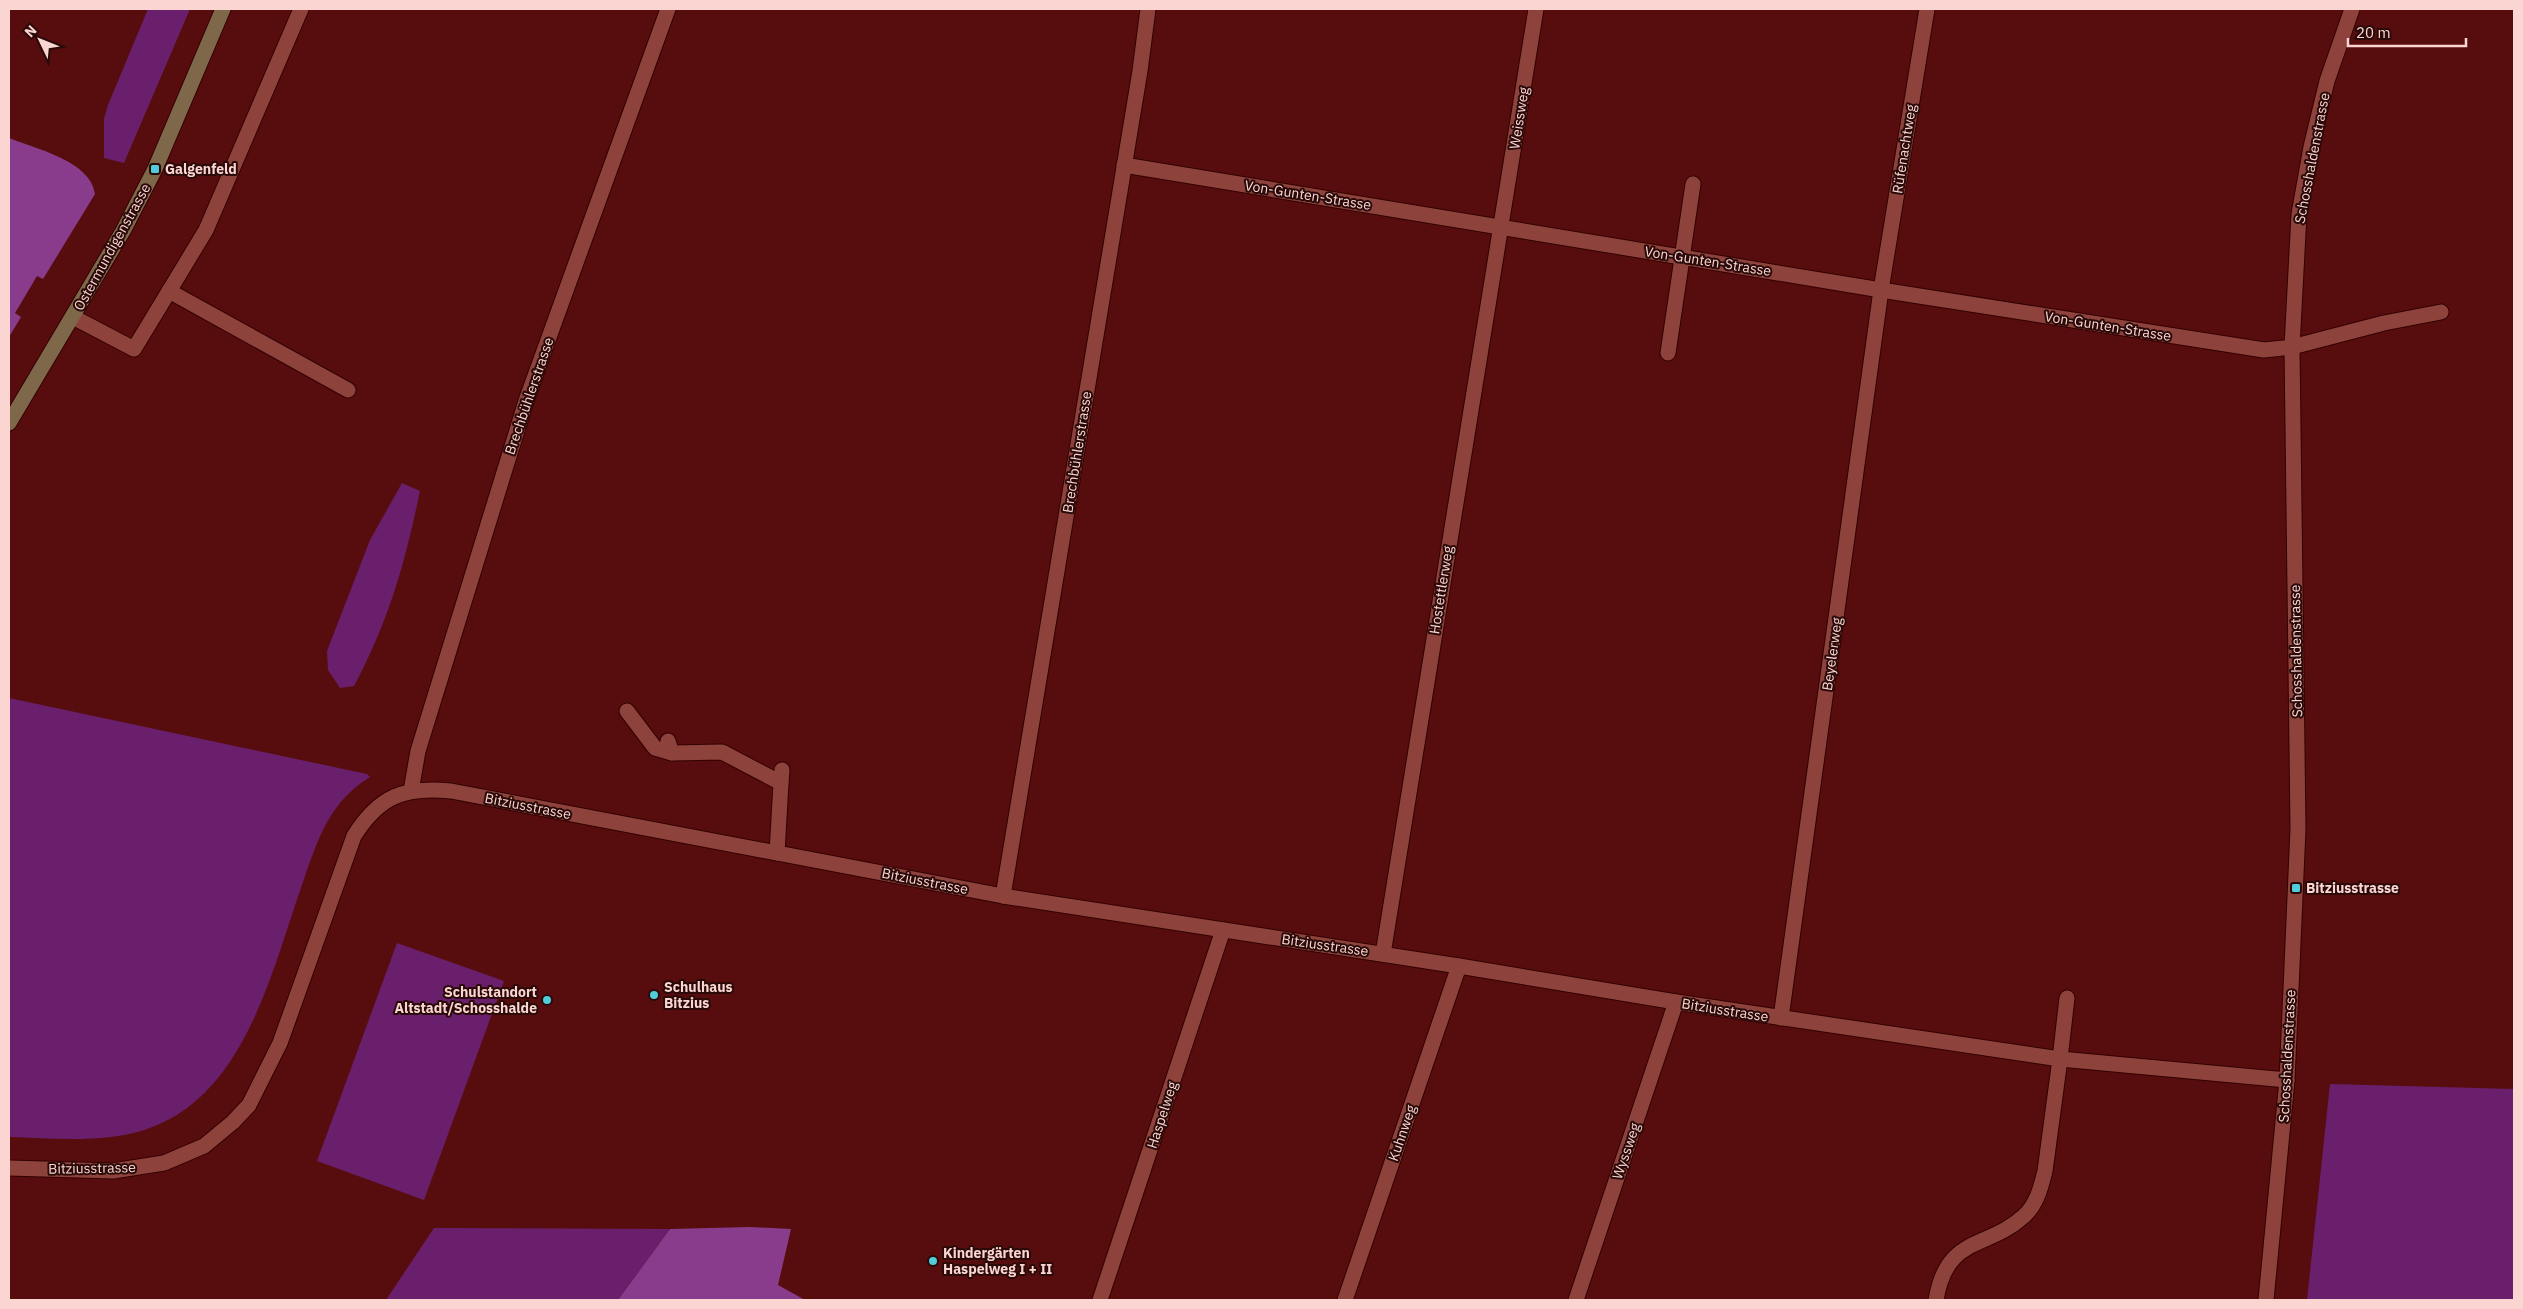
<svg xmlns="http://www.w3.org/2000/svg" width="2523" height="1309" viewBox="0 0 2523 1309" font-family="'IBM Plex Sans',sans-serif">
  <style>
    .green { fill: #691f6c }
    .forest { fill: #8a3c8c }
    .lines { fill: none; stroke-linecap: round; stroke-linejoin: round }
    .lane-casing { stroke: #320001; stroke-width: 17 }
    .street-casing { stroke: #320001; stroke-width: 17 }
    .secondary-casing { stroke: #320001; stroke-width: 17 }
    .lane { stroke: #8e423c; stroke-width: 15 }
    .street { stroke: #8e423c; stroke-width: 15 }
    .secondary { stroke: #7f674a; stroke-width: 15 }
    .poi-dot { fill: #52cbda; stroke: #290a08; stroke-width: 2 }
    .labels { text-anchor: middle; stroke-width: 4; stroke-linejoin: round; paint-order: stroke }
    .street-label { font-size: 14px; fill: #fad5d1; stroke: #290a08 }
    .poi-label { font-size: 14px; font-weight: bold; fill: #fad5d1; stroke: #290a08; text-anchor: start }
  </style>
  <rect width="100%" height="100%" fill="#570d0d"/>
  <g class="green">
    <polygon points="148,9 190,9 124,163 104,158 104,119 108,105"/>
    <path d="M402 483 420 491C405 563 389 620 354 686L340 688 328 670 327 651 370 540Z"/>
    <path d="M9 698 367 774 370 777C330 802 319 836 304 879 268 980 241 1123 111 1137 77 1141 42 1138 9 1137Z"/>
    <polygon points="397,943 504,981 424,1200 317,1161"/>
    <polygon points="2330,1084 2514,1089 2514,1300 2307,1300"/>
    <polygon points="434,1228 670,1229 618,1300 386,1300"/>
  </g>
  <g class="forest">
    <path d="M9 138C36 149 91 161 95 194L43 279 37 276 15 313 21 317 9 337Z"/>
    <polygon points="749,1227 791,1229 778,1285 805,1300 618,1300 670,1229"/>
  </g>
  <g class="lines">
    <g class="lane-casing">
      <g id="lane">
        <polyline points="169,291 348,390"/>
        <polyline points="73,317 134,349 206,230 301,9"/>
        <polyline points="2292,347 2384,323 2441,312"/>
        <polyline points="1668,353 1693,184"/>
        <polyline points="627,711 655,748 672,753 722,752 781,783 777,853"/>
        <polyline points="2060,1059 2067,998"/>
      </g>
    </g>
    <g class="street-casing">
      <g id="street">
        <polyline points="1124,165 1881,290 2264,350 2292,347"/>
        <polyline points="668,741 672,753"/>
        <polyline points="781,783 782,770"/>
        <polyline points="411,791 418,751 527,398 668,9"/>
        <polyline points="1003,896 1140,71 1148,9"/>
        <polyline points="1383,954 1536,9"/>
        <polyline points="1781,1018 1881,290 1927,9"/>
        <path d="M9 1168 113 1171 164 1163 204 1146 233 1122 249 1105 280 1043 354 836C379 796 405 786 451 791L1003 896 1459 966 1676 1002 2060 1059 2287 1080"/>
        <polyline points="1100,1300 1223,930"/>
        <polyline points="1345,1300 1459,966"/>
        <polyline points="1576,1300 1676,1002"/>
        <path d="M1936 1300C1947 1234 1987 1250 2024 1216 2037 1204 2041 1187 2045 1171L2060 1059"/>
        <polyline points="2266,1300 2287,1080 2298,829 2292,347 2299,214 2311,147 2327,81 2352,9"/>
      </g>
    </g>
    <g class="secondary-casing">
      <polyline id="secondary" points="9,423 123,231 155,169 223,9"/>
    </g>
    <use href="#lane" class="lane"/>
    <use href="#street" class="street"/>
    <use href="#secondary" class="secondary"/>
  </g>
  <g class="poi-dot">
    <rect x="150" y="164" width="10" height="10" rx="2.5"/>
    <rect x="2291" y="883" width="10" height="10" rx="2.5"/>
    <circle cx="654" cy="995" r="5"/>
    <circle cx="547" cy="1000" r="5"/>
    <circle cx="933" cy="1261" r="5"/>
  </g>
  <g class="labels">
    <g class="street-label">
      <text transform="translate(1519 118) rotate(-81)" y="5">Weissweg</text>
      <text transform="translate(1904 149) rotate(-81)" y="5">Rüfenachtweg</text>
      <text transform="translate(2312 158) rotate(-79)" y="5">Schosshaldenstrasse</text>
      <text transform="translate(1308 195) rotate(9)" y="5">Von-Gunten-Strasse</text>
      <text transform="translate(112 247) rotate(-61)" y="5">Ostermundigenstrasse</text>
      <text transform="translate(1708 261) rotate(9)" y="5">Von-Gunten-Strasse</text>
      <text transform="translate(2108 326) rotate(9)" y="5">Von-Gunten-Strasse</text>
      <text transform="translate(529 396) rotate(-71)" y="5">Brechbühlerstrasse</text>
      <text transform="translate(1077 452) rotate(-81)" y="5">Brechbühlerstrasse</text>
      <text transform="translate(1441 590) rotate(-81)" y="5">Hostettlerweg</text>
      <text transform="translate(2296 651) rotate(-91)" y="5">Schosshaldenstrasse</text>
      <text transform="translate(1832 654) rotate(-82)" y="5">Beyelerweg</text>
      <text transform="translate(528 806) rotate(11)" y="5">Bitziusstrasse</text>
      <text transform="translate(925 881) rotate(11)" y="5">Bitziusstrasse</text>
      <text transform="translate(1325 945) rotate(8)" y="5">Bitziusstrasse</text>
      <text transform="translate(1725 1010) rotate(9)" y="5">Bitziusstrasse</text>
      <text transform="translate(2287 1056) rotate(-87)" y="5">Schosshaldenstrasse</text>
      <text transform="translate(1162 1115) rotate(-72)" y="5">Haspelweg</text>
      <text transform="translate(1402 1133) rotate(-71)" y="5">Kuhnweg</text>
      <text transform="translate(1626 1151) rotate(-71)" y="5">Wyssweg</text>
      <text transform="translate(92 1168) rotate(-1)" y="5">Bitziusstrasse</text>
    </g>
    <g class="poi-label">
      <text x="165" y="174">Galgenfeld</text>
      <text x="2306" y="893">Bitziusstrasse</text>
      <text x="664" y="992">Schulhaus<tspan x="664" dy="16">Bitzius</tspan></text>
      <text x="537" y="997" text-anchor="end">Schulstandort<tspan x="537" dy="16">Altstadt/Schosshalde</tspan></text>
      <text x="943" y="1258">Kindergärten<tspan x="943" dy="16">Haspelweg I + II</tspan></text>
    </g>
  </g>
  <rect width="2523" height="1309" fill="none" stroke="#fad5d1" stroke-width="20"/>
  <g transform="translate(40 40) rotate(313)" stroke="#290a08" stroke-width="4" paint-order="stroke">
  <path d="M0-4L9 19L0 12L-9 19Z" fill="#fad5d1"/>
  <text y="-8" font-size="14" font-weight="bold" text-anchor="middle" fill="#fad5d1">N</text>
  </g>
  <path d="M2348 38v8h118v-8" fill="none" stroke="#fad5d1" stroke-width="2.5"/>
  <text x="2356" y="38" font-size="15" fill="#fad5d1" stroke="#290a08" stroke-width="4" paint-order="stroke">20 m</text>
</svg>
